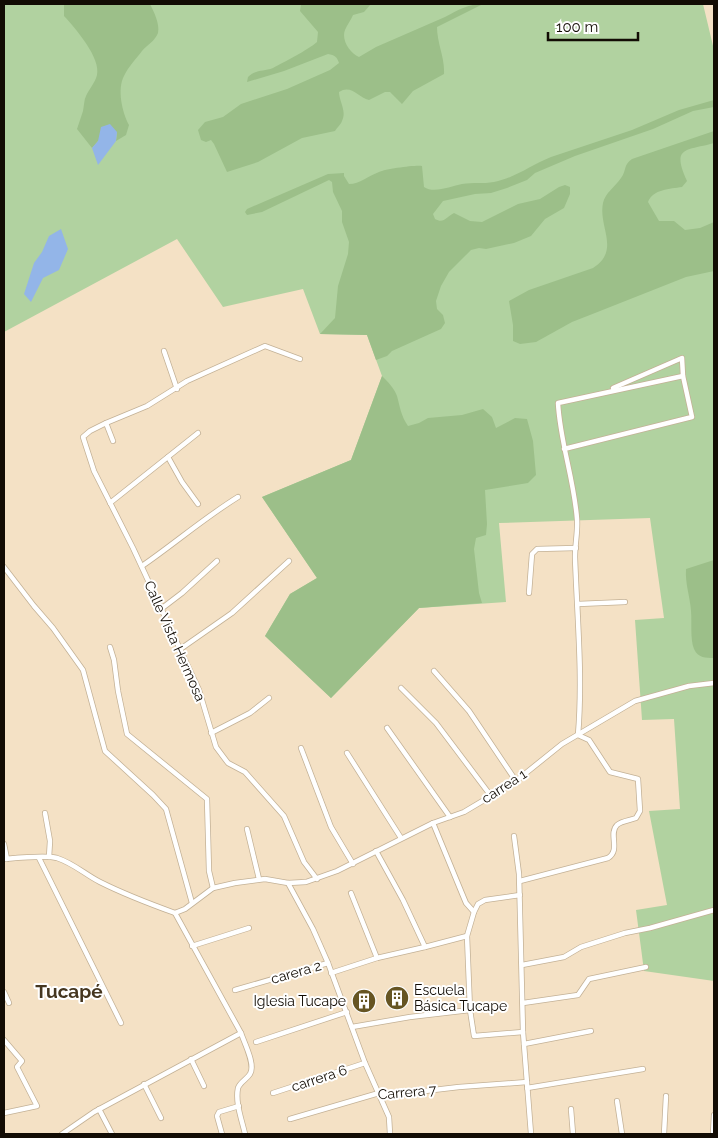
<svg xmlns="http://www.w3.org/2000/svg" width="718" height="1138" viewBox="0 0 718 1138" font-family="Raleway,sans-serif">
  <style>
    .green { fill: #b1d2a0 }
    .forest { fill: #9cbf89 }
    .water { fill: #93b5e8 }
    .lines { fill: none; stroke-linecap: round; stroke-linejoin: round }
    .street-casing { stroke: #c3b196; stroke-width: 6 }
    .street { stroke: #fff; stroke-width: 4.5 }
    .labels { text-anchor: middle; stroke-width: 4; stroke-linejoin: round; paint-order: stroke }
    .street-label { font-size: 14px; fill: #120c04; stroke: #fff }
    .poi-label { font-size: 14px; fill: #120c04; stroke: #fff; text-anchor: start }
    .district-label { font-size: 19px; font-weight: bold; fill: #45361f; stroke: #fff }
  </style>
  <rect width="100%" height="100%" fill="#f4e1c5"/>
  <polygon class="green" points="4,4 703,4 714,50 714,981 644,971 636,910 667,905 649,811 680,809 674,719 642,720 635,620 664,618 650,518 499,523 506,602 419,608 331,698 265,636 290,594 317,578 262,497 351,460 382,376 367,335 320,334 303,289 223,307 177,239 4,332"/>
  <g class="forest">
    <path d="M64 4H150C154 12 160 24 158 33 155 41 147 45 142 51 137 58 128 67 124 76 117 89 122 112 129 125L126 135 116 141 117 132 98 141 92 148 77 129C79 123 81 117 83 111 84 106 84 100 86 96 89 89 95 83 97 75 101 58 76 29 64 16Z"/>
    <path d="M301 4H371L364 12 353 15C351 20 347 25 345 30 341 40 350 53 359 57L376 47 445 17C458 10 468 4 483 4L437 27C437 43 445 58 444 74L413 91 402 104 390 92H385L369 100C358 97 351 84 339 92 339 101 347 111 342 121 341 124 337 128 335 131L302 138 258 162 227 172 214 144 211 140 206 142 201 140 198 130 205 122 223 117 241 104 287 89 330 70 339 63C337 57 335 55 328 54L284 71 247 82 248 77C256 69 263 72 273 68 284 62 308 50 317 42L318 32 300 11Z"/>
    <path d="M714 100V107L693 111 653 129 575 156 535 173 527 180 507 188 491 193 475 194 443 201 433 214 435 219C444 224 446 217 454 213L470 221 482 222 518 204 540 199 559 187 565 185 570 187V194L564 208 545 219 531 236 514 243 486 249 479 248 471 250 449 272 441 286 436 301 437 309 443 315 445 323 441 329 392 351 387 356 376 360 367 335 320 334 335 318 338 286 348 254 349 242 342 222V211L333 192 332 182 329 180 262 212 247 215 245 212 247 209 328 174 344 173V176L349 184C360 184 368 176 379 172 386 169 414 165 422 166L424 187C434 194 451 186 462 184 473 182 483 184 494 182 515 178 531 165 551 157L632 130 679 110Z"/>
    <path d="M714 131V143C686 151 671 146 687 181L682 187C670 189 653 189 648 202L659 221H674L685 230 700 228 714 222V271L686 277 595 313 572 322 536 342 520 344 513 341V325L509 301 529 290 593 268C621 250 598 227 603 203 605 193 615 187 621 178 627 170 623 165 632 159Z"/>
    <path d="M382 376C388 382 394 388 397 396 400 407 401 416 408 426L419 423 428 418 462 415 483 409 492 417 496 428 515 418 527 419 533 441 536 475 528 483 485 490 487 524 486 535 476 538 474 549 479 593 482 603 419 608 331 698 265 636 290 594 317 578 262 497 351 460Z"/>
    <path d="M714 560V658C706 658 698 658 694 649 690 639 692 622 691 611 690 596 685 584 686 569Z"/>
  </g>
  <g class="water">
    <polygon points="110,124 117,132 116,141 98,165 92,148 98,141 101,127"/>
    <polygon points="61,229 68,249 59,270 43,278 31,302 24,294 34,263 42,252 49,236"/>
  </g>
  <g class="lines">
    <g class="street-casing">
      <g id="street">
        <polyline points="164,351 177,389"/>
        <polyline points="300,359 265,346 187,381 147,406 106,423 90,431 83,437 94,471 133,548 199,690 216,747 228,763 245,772 284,816 304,862 317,879"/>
        <polyline points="613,388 682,358 683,376"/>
        <polyline points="106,423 113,441"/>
        <polyline points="168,457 182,482 198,504"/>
        <polyline points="110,503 198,433"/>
        <path d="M142 566C174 544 204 518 238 497"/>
        <polyline points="4,567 34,606 53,628 83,670 105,751 153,795 166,809 192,903"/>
        <polyline points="529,593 532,554 537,549 576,548"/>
        <polyline points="578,604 625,602"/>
        <polyline points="161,609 182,593 217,561"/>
        <polyline points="110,647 114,660 118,691 127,734 207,799 209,871 213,888"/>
        <polyline points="179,650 232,613 289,561"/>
        <polyline points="434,671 469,711 516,781"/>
        <polyline points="401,688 436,723 491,796"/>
        <polyline points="387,728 450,817"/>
        <polyline points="211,733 250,713 269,698"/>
        <polyline points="301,748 331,827 353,864"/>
        <polyline points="347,753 401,838"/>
        <polyline points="45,813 50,841 49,857"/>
        <polyline points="433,823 461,891 466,903 474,912 467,936 470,1010 474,1036 523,1032"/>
        <polyline points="247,829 259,879"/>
        <polyline points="514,836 519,874 523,1032 531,1134"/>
        <polyline points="4,844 7,859"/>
        <polyline points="376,851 403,900 425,947 467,936"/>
        <polyline points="39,858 121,1023"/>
        <path d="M4 859C16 858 46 855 57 858 73 863 86 875 100 882 124 894 150 904 175 913L185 909 213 888 235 883 265 879 288 883 306 882 337 871 433 823 464 812 516 781 562 744 635 701 689 686 714 683"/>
        <path d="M520 881 608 858C621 850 608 834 617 825 621 821 631 820 636 818L640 811 638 779 610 772 589 740 578 735C583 676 577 616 575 557 575 544 578 531 577 519 574 479 560 442 558 403L683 376 692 417 564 449"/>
        <polyline points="288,883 313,929 328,963 365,1063 389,1117 390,1134"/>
        <polyline points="474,912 478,904 485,900 520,895"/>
        <polyline points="192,946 249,928"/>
        <polyline points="377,958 425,947"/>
        <polyline points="522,965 564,957 581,947 625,933 650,928 714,910"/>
        <polyline points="331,973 377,958 351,893"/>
        <polyline points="235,990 328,963"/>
        <polyline points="4,992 9,1003"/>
        <polyline points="523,1003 578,995 589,979 646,967"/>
        <polyline points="352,1027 410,1017 470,1010"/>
        <path d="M241 1033C244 1042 256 1065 250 1074 247 1079 240 1082 238 1088 235 1103 242 1120 245 1134"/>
        <polyline points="4,1040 22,1061 17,1067 37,1106 4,1113"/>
        <polyline points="256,1042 347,1012"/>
        <polyline points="524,1044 591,1031"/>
        <polyline points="191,1059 204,1086"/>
        <polyline points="144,1084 161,1118"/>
        <polyline points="527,1088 643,1069"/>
        <polyline points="273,1093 365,1063"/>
        <polyline points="617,1101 622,1134"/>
        <polyline points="99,1109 112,1134"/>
        <polyline points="571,1109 573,1134"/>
        <polyline points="290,1119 379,1093 391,1095 459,1087 527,1082"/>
        <polyline points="62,1134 94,1112 241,1033 175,913"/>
        <polyline points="222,1134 217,1116 219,1112 239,1106"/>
        <polyline points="664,1134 666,1096"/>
        <polyline points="713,1134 714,1115"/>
      </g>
    </g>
    <use href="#street" class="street"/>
  </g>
  <defs>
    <g id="building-disc" transform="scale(1.25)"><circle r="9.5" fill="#665523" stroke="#fff"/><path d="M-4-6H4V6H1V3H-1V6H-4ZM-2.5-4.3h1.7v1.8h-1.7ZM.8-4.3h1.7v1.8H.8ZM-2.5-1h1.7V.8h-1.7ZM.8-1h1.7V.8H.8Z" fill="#fff"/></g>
  </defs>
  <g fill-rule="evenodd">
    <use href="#building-disc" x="397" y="998"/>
    <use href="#building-disc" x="364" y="1001"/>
  </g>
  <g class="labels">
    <g class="street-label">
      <text transform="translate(175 641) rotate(66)" y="5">Calle Vista Hermosa</text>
      <text transform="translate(504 786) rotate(-33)" y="5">carrea 1</text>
      <text transform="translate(296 972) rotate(-16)" y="5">carera 2</text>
      <text transform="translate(319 1078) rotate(-18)" y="5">carrera 6</text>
      <text transform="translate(407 1092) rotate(-5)" y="5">Carrera 7</text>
    </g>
    <g class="poi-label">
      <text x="414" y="995">Escuela<tspan x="414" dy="16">Básica Tucape</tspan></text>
      <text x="346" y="1006" text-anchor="end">Iglesia Tucape</text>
    </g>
    <g class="district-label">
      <text x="69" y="998">Tucapé</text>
    </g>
  </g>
  <rect width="718" height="1138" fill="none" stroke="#120c04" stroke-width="10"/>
  <path d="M548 32v8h90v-8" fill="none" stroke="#120c04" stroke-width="2.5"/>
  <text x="556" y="32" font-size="15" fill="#120c04" stroke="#ffffff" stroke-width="4" paint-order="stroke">100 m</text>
</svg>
